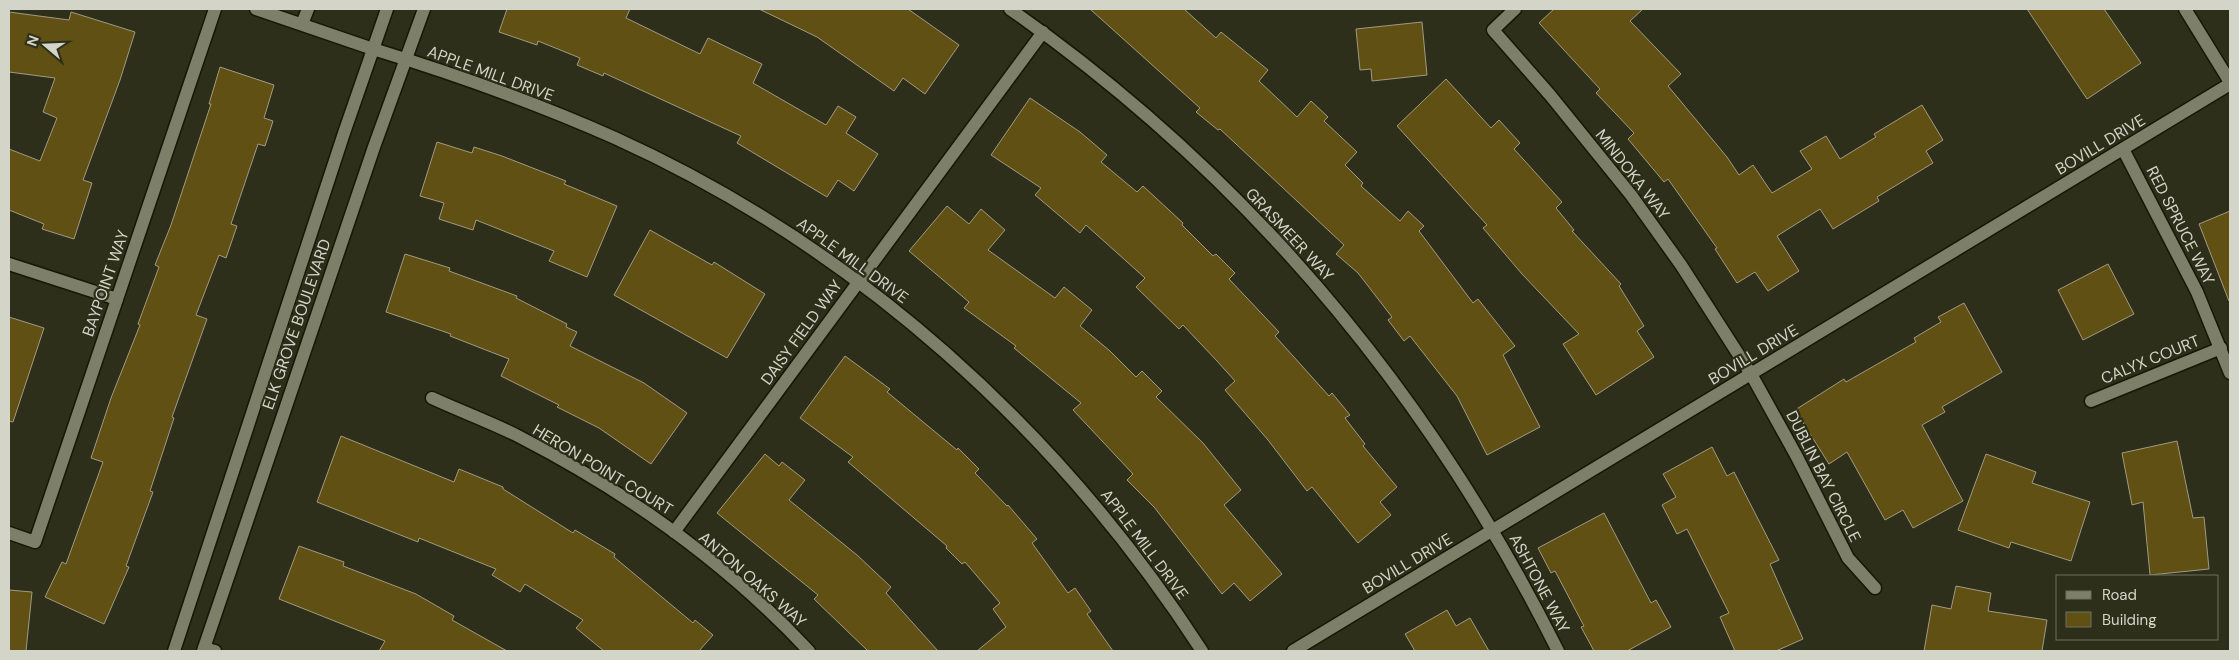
<svg xmlns="http://www.w3.org/2000/svg" width="2239" height="660" viewBox="0 0 2239 660" font-family="'DM Sans',sans-serif">
  <style>
    .building { fill: #615013; stroke: #a19a82 }
    .lines { fill: none; stroke-linecap: round; stroke-linejoin: round }
    .service-casing { stroke: #161704; stroke-width: 15 }
    .minor-casing { stroke: #161704; stroke-width: 15 }
    .tertiary-casing { stroke: #161704; stroke-width: 15 }
    .secondary-casing { stroke: #161704; stroke-width: 15 }
    .service { stroke: #7d7f68; stroke-width: 12 }
    .minor { stroke: #7d7f68; stroke-width: 12 }
    .tertiary { stroke: #7d7f68; stroke-width: 12 }
    .secondary { stroke: #7d7f68; stroke-width: 12 }
    .labels { text-anchor: middle; stroke-width: 4.5; stroke-linejoin: round; paint-order: stroke }
    .street-label { font-size: 16px; fill: #d3d5c8; stroke: #2d2f1b }
  </style>
  <rect width="100%" height="100%" fill="#2d2f1b"/>
  <g class="building">
    <polygon points="507,9 630,9 626,18 700,54 708,38 762,64 753,83 826,125 838,106 856,117 846,133 878,154 854,191 838,180 827,197 737,143 741,136 604,73 603,76 577,65 580,58 538,41 537,45 499,32"/>
    <polygon points="759,9 908,9 959,45 925,94 903,78 894,91 817,37"/>
    <polygon points="1090,9 1184,9 1216,38 1221,32 1268,70 1259,81 1297,117 1311,101 1328,117 1324,121 1357,152 1345,165 1363,183 1361,186 1400,221 1408,211 1424,226 1419,231 1473,303 1478,299 1515,346 1503,355 1540,427 1487,455 1457,396 1410,336 1404,341 1388,320 1392,317 1358,273 1336,254 1344,245 1220,129 1218,130 1196,112 1200,108"/>
    <polygon points="1554,9 1643,9 1630,21 1681,74 1668,86 1727,157 1739,175 1753,165 1772,193 1812,169 1800,151 1826,136 1840,159 1876,137 1874,134 1922,105 1943,140 1926,151 1933,163 1877,197 1879,201 1833,229 1820,209 1777,236 1799,271 1768,291 1755,272 1737,283 1715,249 1717,248 1668,179 1664,182 1628,139 1634,133 1596,93 1600,89 1539,23"/>
    <polygon points="2027,9 2104,9 2141,63 2087,99"/>
    <polygon points="9,12 69,20 71,12 135,32 120,80 83,180 92,183 74,239 42,229 44,224 9,210 9,149 40,161 57,118 43,112 55,78 9,72"/>
    <polygon points="1422,22 1427,75 1372,81 1371,69 1360,70 1356,29"/>
    <polygon points="220,67 274,85 264,118 273,121 265,146 258,144 231,224 237,226 226,258 219,255 196,315 207,319 172,417 174,418 150,491 153,492 126,566 129,567 104,624 45,597 62,562 66,564 103,462 91,458 111,398 140,325 138,324 159,267 155,265 171,225 211,104 209,104"/>
    <polygon points="1446,79 1491,128 1499,120 1520,143 1514,149 1562,202 1556,208 1574,230 1572,231 1621,284 1619,286 1644,326 1637,331 1654,357 1596,395 1563,344 1579,334 1522,274 1483,228 1487,225 1397,126"/>
    <polygon points="1030,98 1080,132 1107,155 1101,162 1137,192 1143,186 1183,223 1182,225 1213,256 1216,254 1235,273 1229,279 1279,332 1275,336 1329,396 1332,393 1350,415 1345,418 1365,444 1363,446 1397,487 1380,502 1391,515 1358,543 1312,487 1307,491 1268,440 1225,390 1235,381 1217,361 1183,325 1179,329 1136,287 1145,278 1086,225 1080,233 1035,195 1041,188 991,155"/>
    <polygon points="437,142 472,153 474,147 502,156 566,181 564,184 617,206 587,277 549,261 554,251 476,220 473,230 439,219 444,203 420,196"/>
    <polygon points="947,206 969,224 981,209 1005,230 988,250 1055,298 1064,287 1092,310 1080,326 1110,351 1136,377 1142,371 1162,391 1156,397 1203,443 1241,490 1224,505 1282,574 1250,601 1234,583 1222,594 1154,507 1127,480 1133,474 1073,410 1081,403 1014,348 1016,346 964,308 969,302 909,251"/>
    <polygon points="2230,211 2230,301 2229,301 2199,224"/>
    <polygon points="650,230 712,265 714,262 765,294 727,358 614,295"/>
    <polygon points="405,254 450,268 449,271 517,296 516,298 567,324 566,327 577,332 570,346 644,383 687,413 651,464 599,428 557,407 559,405 501,376 509,359 450,336 451,334 386,312"/>
    <polygon points="2108,264 2134,314 2083,340 2058,290"/>
    <polygon points="1964,303 2002,372 1942,407 1945,412 1922,425 1963,501 1913,528 1903,510 1885,520 1847,452 1829,464 1795,410 1844,379 1846,382 1916,342 1914,338 1941,322 1938,317"/>
    <polygon points="9,317 44,328 13,422 9,421"/>
    <polygon points="845,356 890,389 887,392 957,450 958,448 979,469 975,473 1007,506 1008,505 1037,539 1032,543 1068,593 1075,588 1091,611 1087,614 1113,651 977,651 1006,627 993,609 1000,603 965,562 962,564 946,548 947,546 848,462 853,457 800,418"/>
    <polygon points="341,436 454,482 459,469 503,487 503,489 573,533 575,530 615,554 614,557 693,623 695,620 713,635 699,651 604,651 576,628 583,620 525,584 520,592 492,575 496,569 419,538 418,542 317,502"/>
    <polygon points="2177,441 2193,518 2204,517 2209,569 2150,575 2143,502 2132,505 2122,453"/>
    <polygon points="1712,447 1727,476 1734,472 1779,560 1770,564 1803,639 1776,651 1735,651 1720,617 1729,613 1687,529 1677,534 1662,505 1676,497 1663,474"/>
    <polygon points="765,454 779,466 782,462 805,480 789,500 857,555 891,587 886,593 938,651 868,651 814,599 818,595 717,513"/>
    <polygon points="1986,454 2036,472 2032,483 2090,502 2071,561 2011,542 2009,548 1958,530"/>
    <polygon points="1604,513 1651,603 1656,600 1671,627 1627,651 1594,651 1581,627 1584,626 1555,571 1551,573 1538,548"/>
    <polygon points="299,546 344,562 343,566 416,594 454,616 452,620 507,651 379,651 385,641 279,599"/>
    <polygon points="1956,586 1991,593 1988,611 2047,620 2042,651 1924,651 1932,605 1951,609"/>
    <polygon points="9,590 32,592 26,651 9,651"/>
    <polygon points="1447,610 1456,626 1470,618 1489,651 1415,651 1405,634"/>
  </g>
  <g class="lines">
    <g class="service-casing">
      <polyline id="service" points="302,24 308,9"/>
    </g>
    <g class="minor-casing">
      <g id="minor">
        <path d="M1010 9C1247 175 1429 393 1558 651"/>
        <polyline points="1515,9 1493,30 1550,95 1631,195 1681,265 1751,374 1797,457 1848,558 1875,588"/>
        <polyline points="2185,9 2230,82"/>
        <path d="M373 49C455 74 536 103 615 138 856 247 1059 430 1202 651"/>
        <polyline points="2123,149 2197,292 2230,373"/>
        <polyline points="9,264 117,299"/>
        <path d="M432 398C460 411 490 422 518 436 625 491 727 563 809 651"/>
        <polyline points="2091,401 2221,348"/>
        <polyline points="674,532 1043,32"/>
        <polyline points="9,533 35,542 215,9"/>
        <polyline points="204,648 215,651"/>
        <polyline points="1293,651 2230,84"/>
      </g>
    </g>
    <g class="tertiary-casing">
      <polyline id="tertiary" points="256,9 373,49"/>
    </g>
    <g class="secondary-casing">
      <g id="secondary">
        <polyline points="174,651 344,133 387,9"/>
        <polyline points="203,651 374,147 424,9"/>
      </g>
    </g>
    <use href="#service" class="service"/>
    <use href="#minor" class="minor"/>
    <use href="#tertiary" class="tertiary"/>
    <use href="#secondary" class="secondary"/>
  </g>
  <g class="labels">
    <g class="street-label">
      <text transform="translate(491 73) rotate(20)" y="6">APPLE MILL DRIVE</text>
      <text transform="translate(2100 144) rotate(-31)" y="6">BOVILL DRIVE</text>
      <text transform="translate(1633 174) rotate(52)" y="6">MINDOKA WAY</text>
      <text transform="translate(2181 225) rotate(63)" y="6">RED SPRUCE WAY</text>
      <text transform="translate(1290 234) rotate(47)" y="6">GRASMEER WAY</text>
      <text transform="translate(853 260) rotate(36)" y="6">APPLE MILL DRIVE</text>
      <text transform="translate(105 283) rotate(-71)" y="6">BAYPOINT WAY</text>
      <text transform="translate(296 324) rotate(-71)" y="6">ELK GROVE BOULEVARD</text>
      <text transform="translate(801 332) rotate(-54)" y="6">DAISY FIELD WAY</text>
      <text transform="translate(1753 354) rotate(-31)" y="6">BOVILL DRIVE</text>
      <text transform="translate(2150 359) rotate(-22)" y="6">CALYX COURT</text>
      <text transform="translate(603 469) rotate(31)" y="6">HERON POINT COURT</text>
      <text transform="translate(1824 476) rotate(63)" y="6">DUBLIN BAY CIRCLE</text>
      <text transform="translate(1145 544) rotate(53)" y="6">APPLE MILL DRIVE</text>
      <text transform="translate(1407 563) rotate(-31)" y="6">BOVILL DRIVE</text>
      <text transform="translate(753 579) rotate(41)" y="6">ANTON OAKS WAY</text>
      <text transform="translate(1540 583) rotate(62)" y="6">ASHTONE WAY</text>
    </g>
  </g>
  <rect width="2239" height="660" fill="none" stroke="#d3d5c8" stroke-width="20"/>
  <rect x="2056" y="575" width="162" height="65" fill="#2d2f1b" stroke="#6f7160"/>
  <rect x="2066" y="591" width="25" height="8" fill="#7d7f68" stroke="#6f7160"/>
  <text x="2102" y="600" font-size="15" fill="#d3d5c8">Road</text>
  <rect x="2066" y="612" width="25" height="15" fill="#615013" stroke="#6f7160"/>
  <text x="2102" y="625" font-size="15" fill="#d3d5c8">Building</text>
  <g transform="translate(45 45) rotate(289)" stroke="#2d2f1b" stroke-width="4" paint-order="stroke">
  <path d="M0-4L9 19L0 12L-9 19Z" fill="#d3d5c8"/>
  <text y="-8" font-size="14" font-weight="bold" text-anchor="middle" fill="#d3d5c8">N</text>
  </g>
</svg>
